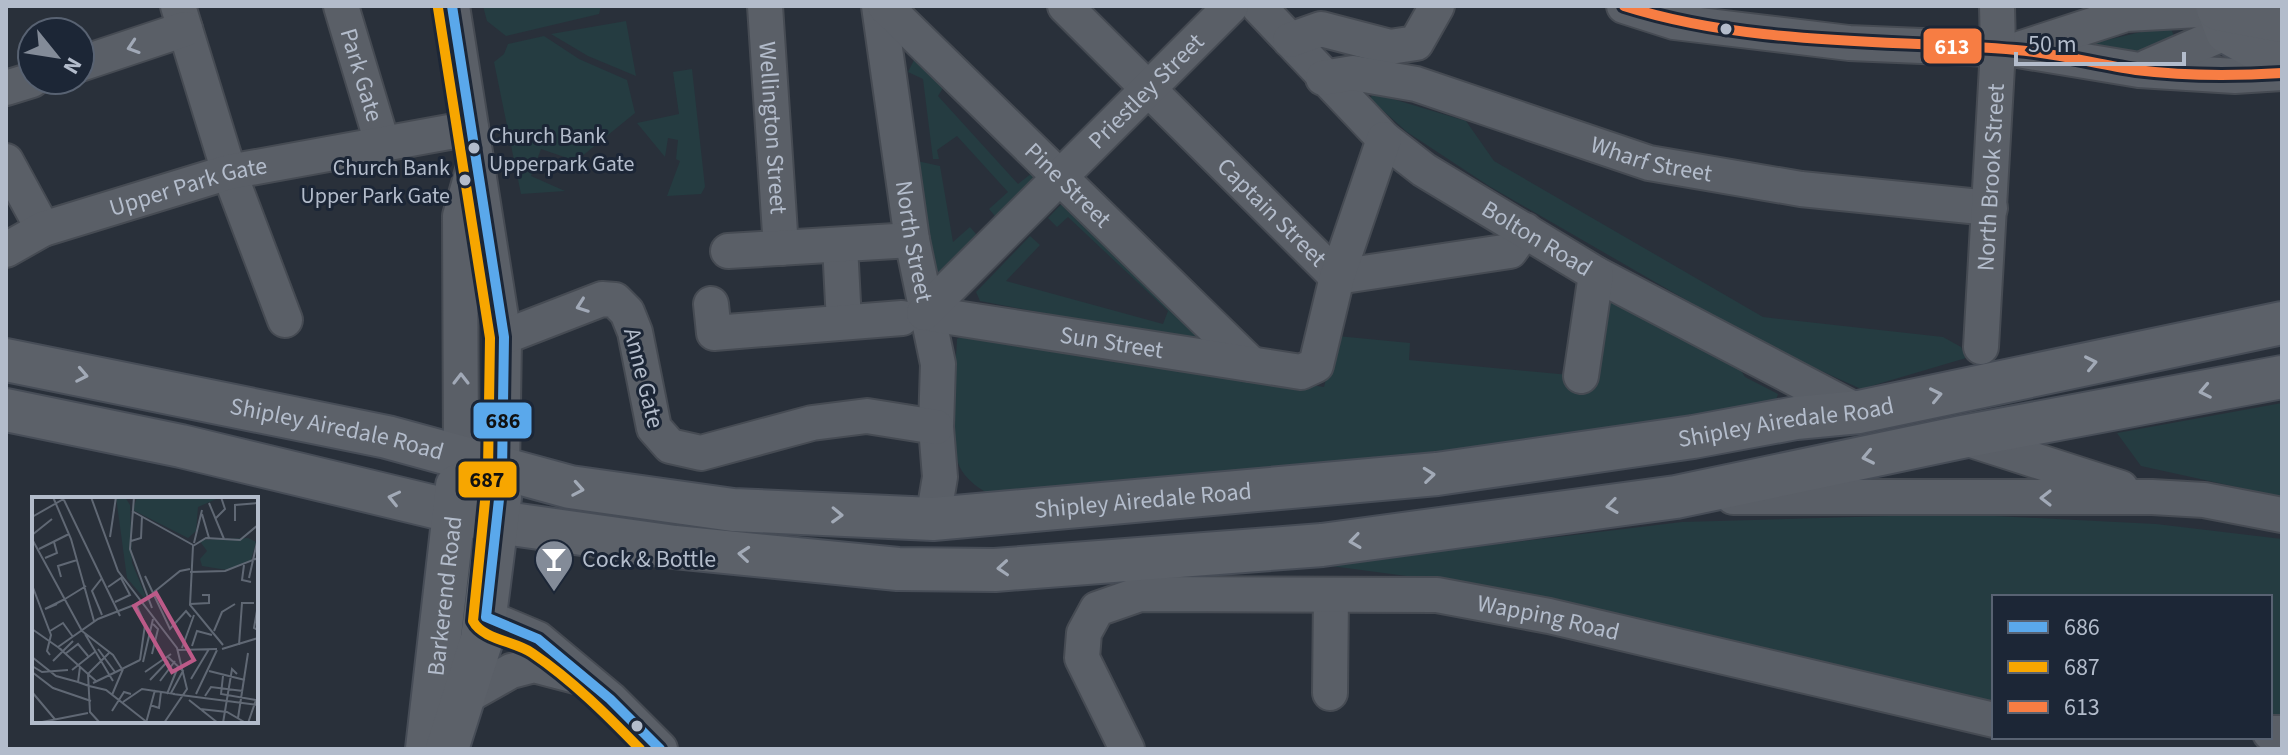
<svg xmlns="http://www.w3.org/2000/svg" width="2288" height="755" viewBox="0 0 2288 755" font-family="'Source Sans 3',sans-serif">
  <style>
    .green { fill: #253c41 }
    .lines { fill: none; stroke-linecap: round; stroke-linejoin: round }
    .minor-casing { stroke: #464b53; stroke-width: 38 }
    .major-casing { stroke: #474d57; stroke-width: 46 }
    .minor { stroke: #5a5f67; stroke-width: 34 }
    .major { stroke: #5c6169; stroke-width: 42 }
    .bus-1-casing { stroke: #1c2636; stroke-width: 16 }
    .bus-2-casing { stroke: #1c2636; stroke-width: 16 }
    .bus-3-casing { stroke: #1c2636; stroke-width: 16 }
    .bus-1 { stroke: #5aa8eb; stroke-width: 10 }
    .bus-2 { stroke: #f7a600; stroke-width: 10 }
    .bus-3 { stroke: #f77d43; stroke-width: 10 }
    .oneway { stroke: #a1a9b7 }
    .oneway2 { stroke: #a2aab7 }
    .bus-dot { fill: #b3bccb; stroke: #1c2636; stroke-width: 3 }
    .labels { text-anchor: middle; stroke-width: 6; stroke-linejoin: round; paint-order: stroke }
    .bus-label { font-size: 22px; fill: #b3bccb; stroke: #1c2636; text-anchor: start }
    .street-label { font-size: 24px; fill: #b3bccb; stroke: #1c2636 }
    .poi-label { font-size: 24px; fill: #b3bccb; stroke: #1c2636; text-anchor: start }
    .inset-road { fill: none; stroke: #606874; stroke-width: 2 }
    .view { fill: #bc5a88; fill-opacity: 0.15; stroke: #bc5a88; stroke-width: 4 }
    .inset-edge { fill: none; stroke: #b3bccb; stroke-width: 4 }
    .line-badge { stroke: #1c2636; stroke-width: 3 }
    .badge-label { font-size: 22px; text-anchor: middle; font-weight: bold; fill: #fff }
    .pale-badge-label { font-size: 22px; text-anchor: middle; font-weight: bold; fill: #111 }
  </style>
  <rect width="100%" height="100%" fill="#29303a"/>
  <g class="green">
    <polygon points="483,6 601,6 599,14 506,36 487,21"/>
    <polygon points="626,21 636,76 588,56 551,34"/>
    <polygon points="2170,25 2175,40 2142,56 2082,46"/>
    <polygon points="544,36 579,59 627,80 635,113 576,161 541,149 531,176 565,191 521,194 494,62 504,54 508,44"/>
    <polygon points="915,58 948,80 938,96 1018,184 1037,169 1047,178 1000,222 989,209 1008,192 957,136 937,150 939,159 933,159 923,79 908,72"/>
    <polygon points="692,69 705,187 701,194 667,196 680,161 676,159 678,140 668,138 665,157 637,123 679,114 673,72"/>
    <polygon points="1373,93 1466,121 1494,161 1763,317 1943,337 1961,347 1966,358 1861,389 1764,345 1489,186 1407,132 1370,99"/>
    <polygon points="917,161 940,166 953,242 970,227 981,240 945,275 935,273 932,263"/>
    <polygon points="1069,196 1212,345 980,301 976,292 1030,236 1040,245 1006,281 1163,324 1168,311 1068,217 1057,227 1048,218"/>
    <path d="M1606 295 1740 369 1745 377 1778 394 1775 403 1567 446 991 495C980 489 969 482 962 471 946 447 956 370 957 339L968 333 1324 387 1337 336 1410 343 1409 360 1591 377Z"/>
    <polygon points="2282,403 2282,497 2141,466 2117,433"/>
    <polygon points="1956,514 2156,524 2282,539 2282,721 2270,721 2270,597 1994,597 1994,703 1459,583 1324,565 1682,522"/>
  </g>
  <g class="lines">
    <g class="minor-casing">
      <g id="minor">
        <polyline points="178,6 229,172 285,320"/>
        <path id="s1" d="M341 6 383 146"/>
        <polyline points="452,6 504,337 502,472"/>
        <path id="s2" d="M765 6 781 248"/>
        <path id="s3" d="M879 6 912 240 938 364 936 427 940 477 933 519"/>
        <path id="s4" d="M885 6 1251 364"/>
        <path id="s5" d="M1065 6 1337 277 1510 251 1525 230"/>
        <path id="s6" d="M1258 6 1384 139 1424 170 1596 274 1859 412"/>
        <polyline points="1624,6 1674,22 1849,43 2018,50 2139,70 2235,76 2282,73"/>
        <polyline points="1290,40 1321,29 1390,47 1416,43 1437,6"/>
        <polyline points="2022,48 2126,14 2218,9"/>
        <polyline points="80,64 185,29"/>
        <polyline points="2147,67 2227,32"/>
        <path id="s7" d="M1323 78 1353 73 1416 84 1649 163 1801 189 1990 208"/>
        <polyline points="6,88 32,80"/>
        <polyline points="6,161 43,229"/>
        <polyline points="840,245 844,322"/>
        <path id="s8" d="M6 250 43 229 229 172 471 128"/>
        <polyline points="728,251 912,240"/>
        <polyline points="711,304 714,333 902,318"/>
        <path id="s9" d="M924 313 1301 372 1316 365 1337 277 1384 139"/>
        <path id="s10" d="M924 313 1231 6"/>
        <polyline points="504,337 602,299 615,300 627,312 635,332 654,428 670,446 701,453 812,423 867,416 936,427"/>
        <path id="s11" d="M1981 347 1998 49 1997 6"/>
        <polyline points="1581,376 1596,274"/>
        <polyline points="1962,437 2121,488"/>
        <polyline points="461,457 460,216 473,170"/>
        <polyline points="1733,497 2152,497 2204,500 2282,515"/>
        <polyline points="486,617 538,639 610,699 660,749"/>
        <polyline points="1330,693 1331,595"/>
        <polyline points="465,697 511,671 534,665 576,676"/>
        <polyline points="2270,733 2282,733"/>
        <path id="s12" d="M1127 749 1082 658 1084 633 1097 609 1140 594 1437 595 1549 616 1994 720"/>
      </g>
    </g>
    <g class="major-casing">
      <g id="major">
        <polyline points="2217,6 2227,32 2282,63"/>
        <polyline points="2218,9 2282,21"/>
        <path id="s13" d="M6 360 387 437 570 487 733 510 933 519 1437 474 1693 437 1796 418 1859 412 2282 323"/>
        <polyline points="6,410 181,446 497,522 675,547 898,569 995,570 1322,545 1676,497 1962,437 2282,377"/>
        <path id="s14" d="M427 749 457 486"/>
        <polyline points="447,749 482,639 500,497"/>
      </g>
    </g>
    <use href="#minor" class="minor"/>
    <use href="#major" class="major"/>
    <g class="bus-1-casing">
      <polyline id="bus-1" points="452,6 504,337 502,472 486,617 538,639 610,699 660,749"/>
    </g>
    <g class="bus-2-casing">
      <path id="bus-2" d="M438 8 490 338 488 471 473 621C483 640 515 641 532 653 572 680 607 715 640 749"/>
    </g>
    <g class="bus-3-casing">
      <path id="bus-3" d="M1624 6C1750 46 1885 39 2016 50 2056 53 2096 64 2136 70 2184 76 2234 76 2282 73"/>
    </g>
    <use href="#bus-1" class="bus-1"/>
    <use href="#bus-2" class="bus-2"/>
    <use href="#bus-3" class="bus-3"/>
  </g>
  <defs><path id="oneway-chevron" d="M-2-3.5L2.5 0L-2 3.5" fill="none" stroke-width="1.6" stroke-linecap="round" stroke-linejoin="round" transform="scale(2)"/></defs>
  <g class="oneway">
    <use href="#oneway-chevron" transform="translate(133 47) rotate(162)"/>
    <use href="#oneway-chevron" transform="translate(582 306) rotate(160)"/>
    <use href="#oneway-chevron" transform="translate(461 379) rotate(-90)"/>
    <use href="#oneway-chevron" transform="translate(2046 498) rotate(-180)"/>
  </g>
  <g class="oneway2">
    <use href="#oneway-chevron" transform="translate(2091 363) rotate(-12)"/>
    <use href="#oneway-chevron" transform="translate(82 375) rotate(11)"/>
    <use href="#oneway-chevron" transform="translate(2205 391) rotate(169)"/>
    <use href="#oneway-chevron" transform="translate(1936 395) rotate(-12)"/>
    <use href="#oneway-chevron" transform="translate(1868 457) rotate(168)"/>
    <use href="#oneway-chevron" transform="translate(1429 475) rotate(-6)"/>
    <use href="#oneway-chevron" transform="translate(578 489) rotate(10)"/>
    <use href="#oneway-chevron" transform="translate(394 498) rotate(-167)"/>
    <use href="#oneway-chevron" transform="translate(1612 506) rotate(172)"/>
    <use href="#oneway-chevron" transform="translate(837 515) rotate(2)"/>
    <use href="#oneway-chevron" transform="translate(1355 541) rotate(172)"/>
    <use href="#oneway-chevron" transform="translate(744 554) rotate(-175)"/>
    <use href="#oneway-chevron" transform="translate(1003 568) rotate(176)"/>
  </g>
  <defs>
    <g id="bar-pin" transform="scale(2)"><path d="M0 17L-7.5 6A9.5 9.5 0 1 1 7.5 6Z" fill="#838b98" stroke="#1c2636"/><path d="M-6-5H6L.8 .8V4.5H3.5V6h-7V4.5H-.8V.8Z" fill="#fff"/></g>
  </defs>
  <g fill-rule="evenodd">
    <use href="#bar-pin" x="554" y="559"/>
  </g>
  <g class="bus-dot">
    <circle cx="1726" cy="29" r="7"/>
    <circle cx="474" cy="148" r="7"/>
    <circle cx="465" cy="180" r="7"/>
    <circle cx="637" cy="726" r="7"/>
  </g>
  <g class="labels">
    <g class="bus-label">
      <text x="489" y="143">Church Bank<tspan x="489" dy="28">Upperpark Gate</tspan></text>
      <text x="450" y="175" text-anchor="end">Church Bank<tspan x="450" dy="28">Upper Park Gate</tspan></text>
    </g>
    <g class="street-label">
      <text dy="8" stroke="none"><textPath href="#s1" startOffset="72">Park Gate</textPath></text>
      <text dy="8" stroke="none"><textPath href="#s10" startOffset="314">Priestley Street</textPath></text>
      <text dy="8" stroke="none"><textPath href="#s2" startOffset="122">Wellington Street</textPath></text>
      <text dy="8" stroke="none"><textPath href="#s7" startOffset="342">Wharf Street</textPath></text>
      <text dy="8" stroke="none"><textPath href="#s11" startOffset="170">North Brook Street</textPath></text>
      <text dy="8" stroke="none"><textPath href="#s4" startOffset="256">Pine Street</textPath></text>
      <text dy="8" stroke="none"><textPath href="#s8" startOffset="194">Upper Park Gate</textPath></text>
      <text dy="8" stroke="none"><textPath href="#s5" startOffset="292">Captain Street</textPath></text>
      <text dy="8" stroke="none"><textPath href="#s6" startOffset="366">Bolton Road</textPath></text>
      <text dy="8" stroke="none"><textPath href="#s3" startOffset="238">North Street</textPath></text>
      <text dy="8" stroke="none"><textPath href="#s9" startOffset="190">Sun Street</textPath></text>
      <text transform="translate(644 378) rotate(76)" y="8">Anne Gate</text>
      <text dy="8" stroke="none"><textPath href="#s13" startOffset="1802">Shipley Airedale Road</textPath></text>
      <text dy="8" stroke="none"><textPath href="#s13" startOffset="338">Shipley Airedale Road</textPath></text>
      <text dy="8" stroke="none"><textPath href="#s13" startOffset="1154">Shipley Airedale Road</textPath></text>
      <text dy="8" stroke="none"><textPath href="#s14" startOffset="154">Barkerend Road</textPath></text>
      <text dy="8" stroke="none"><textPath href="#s12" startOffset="610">Wapping Road</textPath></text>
    </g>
    <g class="poi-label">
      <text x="582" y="567">Cock &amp; Bottle</text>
    </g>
  </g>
  <g transform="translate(32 497)">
    <rect width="226" height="226" fill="#29303a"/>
    <path d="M84 0H93L98 8 100 66 117 107 95 81ZM105 0H189L166 10 164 34 156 41 101 13ZM216 41 224 45 219 63 195 73 170 69 168 62 175 54 167 43Z" fill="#253c41"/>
    <path class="inset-road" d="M21 0 39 42 62 124M59 0 86 74 145 151 155 192 132 226M102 0 98 52 120 111M31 1 88 119M177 6 192 42M100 14 161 48M170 17 177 41M0 20 35 0M184 21 193 12 189 0M203 24V8L226 6M0 38 20 22M78 40 84 0M0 42 50 134M99 44 109 41 110 19M162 46 170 13M7 52 37 37M13 61 25 56 22 45M212 68 210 83 219 85M158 75 193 74 226 61M113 79 138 132 154 114 159 120M29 80 26 69 45 63M217 81 226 41M0 88 19 138 15 154 18 158M76 90 89 81 98 98 83 105M122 95 148 74 158 72M33 102 54 89M25 107 13 112 33 102M104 107 113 128 108 163M158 107 177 106V98H170M226 108 222 131 226 133M70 118 60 94 70 81M0 132 30 153M18 134 31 126 41 140M50 134 81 158 90 172 108 163M182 134 190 115 203 107M53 137 81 184M191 148 158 108 161 49 174 41 208 43 226 28M207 148 210 106H222M160 149 165 134 180 138M26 150 56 177 58 215 68 226M26 150 66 122 102 108M150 151 162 118M66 152 83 175M190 152 226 141M146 153 185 152M33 157 46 147 56 159M120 157 126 132 121 127M0 160 24 179 46 185M136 160 151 174 139 196M21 164 41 144M111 165 121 122M0 169 10 175 36 173M48 170 46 185 57 189M40 173 64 154M177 174 213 183M0 175 21 191 59 204M113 175 139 157M191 179 189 197 224 203 216 226M159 182 177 152M118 183 136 164M64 184 56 177 77 156M128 184 143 164M61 186 90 172M57 189 74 193 116 226M0 195 26 226M135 197 146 170M141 197 226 208M164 197 185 153M80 198 91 172M173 199 179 190 211 194M157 203 186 226M91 205 110 192 143 197M118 208 127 211 129 195M168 212 195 215 214 226M80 214 92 195 99 197M206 221 216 156M5 226 56 216M114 226 123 193M191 226 200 172 205 177"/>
    <path class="view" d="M124 96 162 163 140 175 102 109Z"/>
    <rect width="226" height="226" class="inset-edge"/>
  </g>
  <g class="line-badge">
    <rect x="1922" y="27" width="61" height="38" rx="8" fill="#f77d43"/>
    <rect x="472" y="401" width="61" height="39" rx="8" fill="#5aa8eb"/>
    <rect x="457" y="460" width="61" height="39" rx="8" fill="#f7a600"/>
  </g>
  <g class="badge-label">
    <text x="1952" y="54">613</text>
  </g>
  <g class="pale-badge-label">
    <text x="503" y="428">686</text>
    <text x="487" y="487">687</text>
  </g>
  <rect width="2288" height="755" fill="none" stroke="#b3bccb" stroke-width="16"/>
  <rect x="1992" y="595" width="280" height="144" fill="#1c2636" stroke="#586272" stroke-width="2"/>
  <rect x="2008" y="621" width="40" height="12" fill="#5aa8eb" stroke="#586272" stroke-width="2"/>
  <text x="2064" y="635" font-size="24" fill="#b3bccb">686</text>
  <rect x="2008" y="661" width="40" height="12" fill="#f7a600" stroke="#586272" stroke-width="2"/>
  <text x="2064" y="675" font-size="24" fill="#b3bccb">687</text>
  <rect x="2008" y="701" width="40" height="12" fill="#f77d43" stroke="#586272" stroke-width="2"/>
  <text x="2064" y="715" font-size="24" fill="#b3bccb">613</text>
  <g transform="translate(56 56) rotate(120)"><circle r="38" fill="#1c2636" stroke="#586272" stroke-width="2"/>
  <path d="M0-6L14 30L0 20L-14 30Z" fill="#838b98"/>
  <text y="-12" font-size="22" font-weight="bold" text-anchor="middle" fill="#b3bccb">N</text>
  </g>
  <path d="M2016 52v12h168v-12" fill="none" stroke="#b3bccb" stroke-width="4"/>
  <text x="2028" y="52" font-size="24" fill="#b3bccb" stroke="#1c2636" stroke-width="6" paint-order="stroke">50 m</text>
</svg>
